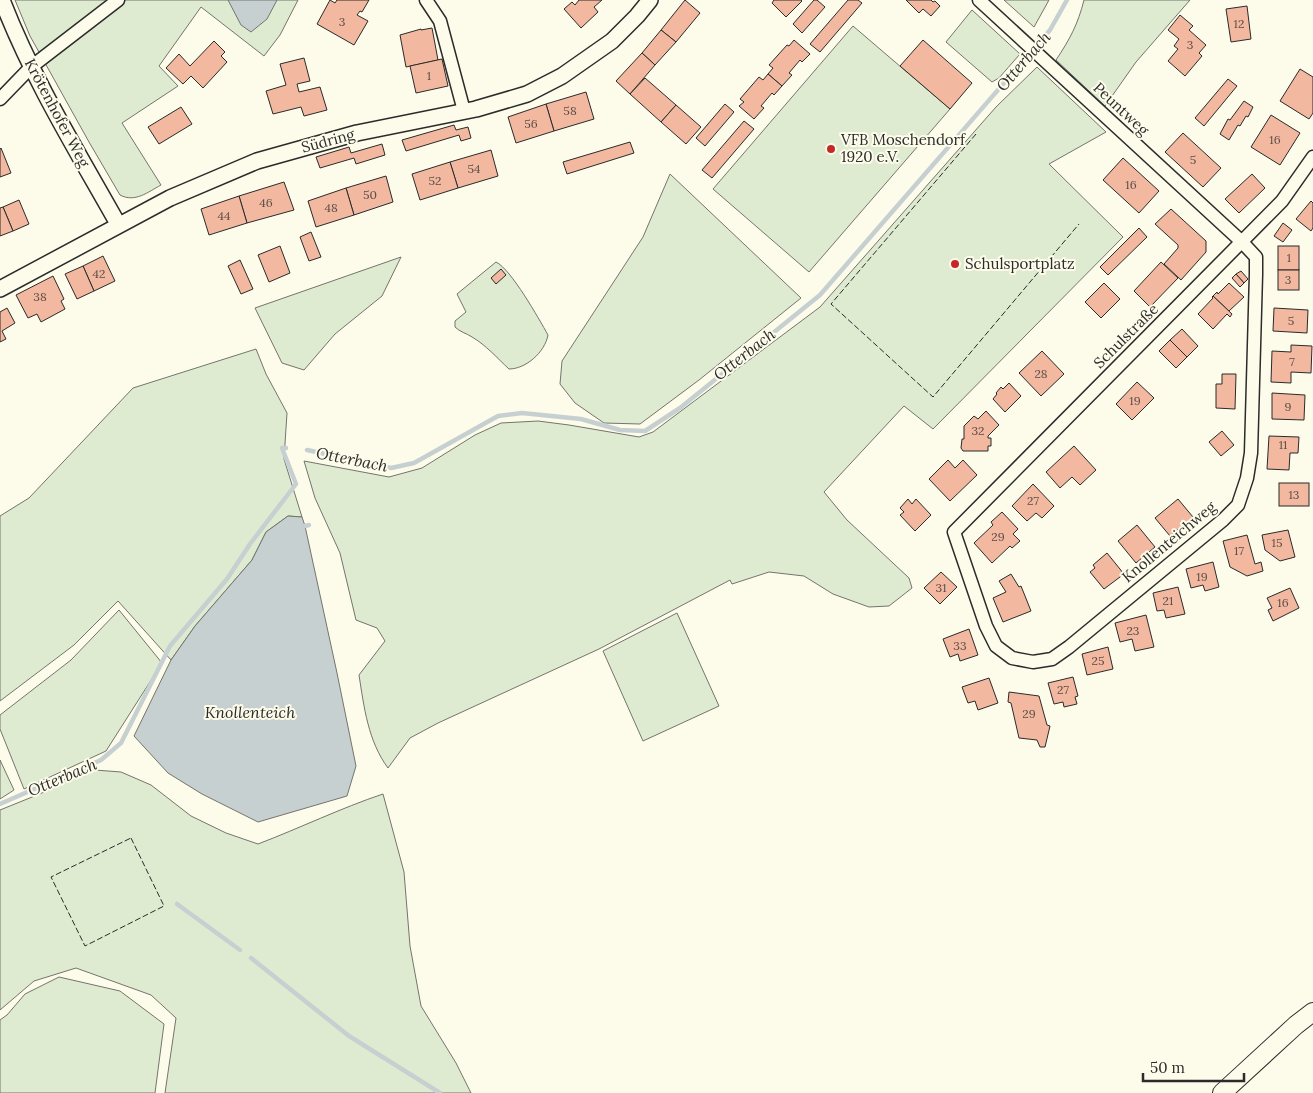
<svg xmlns="http://www.w3.org/2000/svg" width="1313" height="1093" viewBox="0 0 1313 1093" font-family="Lora,serif">
  <style>
    .green { fill: #deebd1; stroke: #74746e }
    .water { fill: #c7d0d0; stroke: #74746e }
    .lines { fill: none; stroke-linecap: round; stroke-linejoin: round }
    .stream { stroke: #c7d0d0; stroke-width: 4.5 }
    .building { fill: #f2b8a0; stroke: #2b2b2b }
    .minor-casing { stroke: #2b2b2b; stroke-width: 15 }
    .tertiary-casing { stroke: #2b2b2b; stroke-width: 18 }
    .secondary-casing { stroke: #2b2b2b; stroke-width: 20 }
    .minor { stroke: #fdfbea; stroke-width: 12 }
    .tertiary { stroke: #fdfbea; stroke-width: 15 }
    .secondary { stroke: #fdfbea; stroke-width: 18 }
    .fence { stroke: #2b2b2b; stroke-width: 1; stroke-dasharray: 6 2.5; stroke-linecap: butt }
    .poi-dot { fill: #c62828; stroke: #fdfbea; stroke-width: 2 }
    .labels { text-anchor: middle; stroke-width: 4; stroke-linejoin: round; paint-order: stroke }
    .number-label { font-size: 12px; fill: #5d4e48 }
    .street-label { font-size: 15px; fill: #2b2b2b; stroke: #fdfbea }
    .poi-label { font-size: 15px; fill: #2b2b2b; stroke: #fdfbea; text-anchor: start }
    .water-label { font-size: 16px; font-style: italic; fill: #2b2b2b; stroke: #fdfbea }
  </style>
  <rect width="100%" height="100%" fill="#fdfbea"/>
  <g class="green">
    <path d="M15 0H298L280 35 264 56 201 7 159 66 178 86 122 123 161 185C148 192 135 203 120 195L89 142 30 36Z"/>
    <polygon points="1004,0 1049,0 1034,27"/>
    <path d="M1084 0H1190L1136 62 1105 106 1056 60C1070 39 1078 24 1084 0Z"/>
    <polygon points="972,10 1020,54 999,78 992,82 946,42"/>
    <polygon points="853,26 950,109 809,272 713,189"/>
    <path d="M1037 67 1106 132 1049 164 1123 237 933 429 904 406 824 492 847 520 909 578 912 588 889 606 869 607 833 594 804 576 769 572 732 584 730 580 599 649 438 723 410 738 388 768C368 741 364 707 359 675L385 641 377 628 356 620 340 553 315 498 304 461 389 477 422 468 475 435 501 423 538 421 569 425 639 437 653 432 820 307 996 107Z"/>
    <polygon points="670,174 801,298 699,380 640,424 604,423 575,403 560,384 562,361 643,237"/>
    <polygon points="401,257 382,296 335,334 304,370 282,363 255,308"/>
    <path d="M496 262C511 269 539 319 548 335 545 352 526 369 509 369 497 358 486 345 472 337 466 333 460 332 455 327V321L466 312 457 294Z"/>
    <polygon points="256,349 266,374 287,413 284,459 302,517 288,516 266,532 252,560 195,626 171,660 118,601 74,645 0,701 0,516 29,498 133,388"/>
    <polygon points="119,610 162,663 106,751 24,789 0,729 0,715 71,660"/>
    <polygon points="677,613 719,706 643,741 603,651"/>
    <polygon points="0,760 14,790 0,799"/>
    <path d="M82 769 121 772 151 785 191 816 226 833 258 844C300 828 341 808 383 794L404 872 410 946 421 1006 456 1063 471 1093H165L176 1018 151 995 76 968 34 981 0 1010V810L42 793Z"/>
    <polygon points="59,977 120,991 164,1024 155,1093 0,1093 0,1020 7,1015 25,994"/>
  </g>
  <g class="water">
    <polygon points="228,0 277,0 267,19 251,32 241,25"/>
    <polygon points="288,516 302,517 305,526 337,673 356,766 347,796 258,822 202,794 168,773 134,736 171,660 195,626 252,560 266,532"/>
  </g>
  <g class="lines">
    <g class="stream">
      <polyline points="307,450 391,468 414,463 498,416 522,413 581,419 620,430 645,431 680,408 820,295 1050,30 1067,0"/>
      <polyline points="305,526 309,525"/>
      <polyline points="0,804 101,760 121,743 170,646 227,579 250,544 296,484 282,448 286,448"/>
      <polyline points="177,904 240,950"/>
      <polyline points="251,958 349,1036 440,1093"/>
    </g>
  </g>
  <g class="building">
    <polygon points="330,0 335,3 337,0 369,0 362,12 360,11 357,15 368,21 354,45 317,24"/>
    <polygon points="579,0 602,0 594,7 598,12 581,28 564,9 572,2 575,5"/>
    <polygon points="685,0 700,13 676,42 661,30"/>
    <polygon points="774,0 801,0 802,1 786,17 772,3"/>
    <polygon points="814,0 817,0 825,7 802,33 793,24"/>
    <polygon points="848,0 858,0 862,3 820,52 810,44"/>
    <polygon points="906,0 931,0 933,2 935,1 940,6 931,16 923,9 919,13"/>
    <polygon points="1247,6 1251,39 1231,42 1226,9"/>
    <polygon points="1180,15 1193,26 1189,30 1206,45 1199,53 1202,56 1185,76 1168,61 1178,49 1174,46 1179,39 1168,30"/>
    <polygon points="432,28 438,60 406,67 400,35 421,29 421,30"/>
    <polygon points="661,30 676,42 655,65 642,53"/>
    <polygon points="794,40 810,54 802,62 800,60 789,73 792,75 782,86 768,74 773,68 769,65 787,45 789,46"/>
    <polygon points="923,40 972,83 950,109 900,66"/>
    <polygon points="214,41 225,52 221,56 227,62 203,88 191,76 183,84 166,68 179,54 190,66"/>
    <polygon points="642,53 655,65 630,94 616,81"/>
    <polygon points="304,58 310,81 297,84 299,92 320,87 327,110 304,116 301,107 273,114 266,91 286,85 280,64"/>
    <polygon points="442,59 448,86 416,93 410,66"/>
    <polygon points="1300,69 1313,77 1313,113 1309,119 1280,101"/>
    <polygon points="768,74 782,86 774,95 772,93 761,106 764,108 754,119 739,106 744,102 740,99 759,77 763,80"/>
    <polygon points="645,78 676,105 661,122 630,94"/>
    <polygon points="1228,79 1237,86 1204,126 1195,118"/>
    <polygon points="586,92 594,119 554,131 546,104"/>
    <polygon points="1244,101 1253,107 1248,117 1246,116 1240,126 1238,125 1229,140 1220,134 1228,119 1230,120"/>
    <polygon points="546,104 554,131 516,143 508,117"/>
    <polygon points="725,104 734,112 705,146 696,138"/>
    <polygon points="676,105 701,127 686,144 661,122"/>
    <polygon points="181,107 192,124 159,144 148,127"/>
    <polygon points="1271,115 1300,133 1280,165 1251,147"/>
    <polygon points="744,121 754,129 712,178 702,170"/>
    <polygon points="454,125 456,130 468,127 471,138 461,141 459,135 406,151 402,140"/>
    <polygon points="1183,133 1221,168 1203,187 1165,152"/>
    <polygon points="630,142 634,153 567,174 563,162"/>
    <polygon points="382,144 385,155 356,164 354,158 320,168 316,157 349,147 351,153"/>
    <polygon points="1,148 11,173 0,177 0,149"/>
    <polygon points="491,150 498,176 458,188 450,162"/>
    <polygon points="1123,158 1159,191 1139,213 1103,180"/>
    <polygon points="450,162 458,188 420,200 412,174"/>
    <polygon points="1252,174 1265,188 1239,213 1225,199"/>
    <polygon points="386,176 393,202 354,215 346,188"/>
    <polygon points="284,182 294,210 247,223 239,196"/>
    <polygon points="346,188 354,215 316,227 308,201"/>
    <polygon points="239,196 247,223 209,235 201,209"/>
    <polygon points="19,200 29,224 13,231 3,207"/>
    <polygon points="1311,201 1313,203 1313,228 1311,231 1296,219"/>
    <polygon points="3,207 13,231 0,236 0,208"/>
    <polygon points="1171,209 1206,241 1206,252 1181,280 1164,264 1178,248 1178,245 1155,224"/>
    <polygon points="1283,223 1292,230 1283,242 1274,236"/>
    <polygon points="1139,228 1147,237 1108,275 1100,267"/>
    <polygon points="311,232 321,257 309,261 300,237"/>
    <polygon points="280,246 290,273 269,282 258,255"/>
    <rect x="1278" y="246" width="21" height="24"/>
    <polygon points="103,256 115,281 94,291 83,266"/>
    <polygon points="240,260 253,289 241,294 228,266"/>
    <polygon points="1161,262 1178,278 1150,307 1134,291"/>
    <polygon points="83,266 94,291 77,299 65,274"/>
    <polygon points="501,269 506,275 496,284 491,278"/>
    <rect x="1278" y="270" width="21" height="20"/>
    <polygon points="1241,271 1248,279 1244,283 1236,274"/>
    <polygon points="1236,274 1244,283 1240,287 1232,278"/>
    <polygon points="53,276 64,299 61,301 65,309 41,322 37,314 28,318 16,295"/>
    <polygon points="1104,283 1120,299 1101,318 1085,302"/>
    <polygon points="1229,283 1244,297 1229,311 1213,296 1217,292 1218,294"/>
    <polygon points="1213,296 1232,314 1230,317 1227,314 1213,329 1198,314 1213,298 1212,297"/>
    <polygon points="7,308 15,323 2,331 6,339 0,342 0,312"/>
    <polygon points="1274,308 1308,310 1307,333 1273,331"/>
    <polygon points="1182,329 1198,346 1187,357 1170,340"/>
    <polygon points="1170,340 1187,357 1176,368 1159,351"/>
    <polygon points="1291,345 1312,346 1311,373 1291,372 1291,383 1271,382 1272,351 1291,352"/>
    <polygon points="1042,351 1064,374 1041,396 1019,373"/>
    <polygon points="1222,374 1236,374 1235,409 1216,408 1216,384 1222,384"/>
    <polygon points="1137,382 1154,398 1132,420 1116,404"/>
    <polygon points="1009,383 1021,396 1005,412 993,399 997,394 996,393 1001,387 1003,389"/>
    <polygon points="1272,393 1305,395 1304,420 1272,419"/>
    <polygon points="986,411 999,425 988,436 988,438 991,438 991,446 988,446 988,451 963,451 961,448 962,439 964,439 964,426 974,416 978,419"/>
    <polygon points="1222,431 1234,445 1221,456 1209,442"/>
    <polygon points="1269,436 1299,437 1298,453 1290,453 1289,470 1267,469"/>
    <polygon points="1074,446 1096,470 1080,485 1072,477 1060,488 1046,472"/>
    <polygon points="948,460 955,468 963,460 977,475 950,501 929,479"/>
    <rect x="1279" y="483" width="30" height="23"/>
    <polygon points="1033,484 1054,506 1042,518 1036,513 1027,521 1012,506"/>
    <polygon points="908,499 912,504 916,499 931,515 915,531 900,515 904,512 900,508"/>
    <polygon points="1178,499 1193,517 1170,536 1155,518"/>
    <polygon points="1002,512 1018,529 1013,534 1020,541 1012,548 1010,546 992,563 974,543 993,525 991,522"/>
    <polygon points="1137,525 1155,547 1136,563 1118,541"/>
    <polygon points="1288,530 1295,557 1280,561 1265,550 1262,535"/>
    <polygon points="1247,535 1255,564 1261,562 1263,571 1247,576 1230,567 1223,541"/>
    <polygon points="1107,553 1124,574 1104,589 1090,572 1095,568 1093,565"/>
    <polygon points="1213,562 1219,587 1205,591 1203,585 1191,588 1186,569"/>
    <polygon points="941,572 957,587 940,604 924,588"/>
    <polygon points="1011,574 1019,587 1021,586 1031,611 1003,622 993,598 1006,592 999,581"/>
    <polygon points="1178,587 1185,614 1166,618 1164,610 1157,611 1153,593"/>
    <polygon points="1290,588 1299,608 1273,621 1268,610 1272,608 1267,598"/>
    <polygon points="1146,615 1154,647 1135,651 1132,639 1120,642 1115,623"/>
    <polygon points="969,629 978,655 960,661 958,654 950,657 943,639"/>
    <polygon points="1108,647 1113,669 1087,675 1082,654"/>
    <polygon points="1073,677 1078,696 1075,697 1077,704 1064,707 1063,702 1054,704 1048,683"/>
    <polygon points="989,678 998,703 978,710 975,701 968,703 962,687"/>
    <polygon points="1009,692 1039,696 1047,725 1050,726 1045,747 1040,747 1037,740 1019,738 1011,703 1008,702"/>
  </g>
  <g class="lines">
    <g class="minor-casing">
      <g id="minor">
        <polyline points="426,0 440,21 464,111"/>
        <polyline points="979,0 1242,242 1256,257 1256,274 1251,453 1247,478 1238,505 1223,520 1069,647 1052,659 1033,662 1012,658 996,646 986,626 954,532 1282,201 1313,157"/>
        <polyline points="0,99 31,67 118,0"/>
      </g>
    </g>
    <g class="tertiary-casing">
      <g id="tertiary">
        <path d="M2 0C32 78 77 151 118 224"/>
        <polyline points="0,289 170,198 257,161 357,133 476,109 527,94 562,76 612,41 637,16 650,0"/>
      </g>
    </g>
    <g class="secondary-casing">
      <polyline id="secondary" points="1222,1093 1296,1025 1313,1012"/>
    </g>
    <use href="#minor" class="minor"/>
    <use href="#tertiary" class="tertiary"/>
    <use href="#secondary" class="secondary"/>
    <g class="fence">
      <polyline points="976,134 831,304 933,397 1079,224"/>
      <polygon points="131,838 164,906 85,946 51,877"/>
    </g>
  </g>
  <g class="poi-dot">
    <circle cx="831" cy="149" r="5"/>
    <circle cx="955" cy="264" r="5"/>
  </g>
  <g class="labels">
    <g class="number-label">
      <text x="342" y="26">3</text>
      <text x="1239" y="28">12</text>
      <text x="1190" y="49">3</text>
      <text x="429" y="80">1</text>
      <text x="570" y="115">58</text>
      <text x="531" y="128">56</text>
      <text x="1275" y="144">16</text>
      <text x="1193" y="164">5</text>
      <text x="474" y="173">54</text>
      <text x="435" y="185">52</text>
      <text x="1131" y="189">16</text>
      <text x="370" y="199">50</text>
      <text x="266" y="207">46</text>
      <text x="331" y="212">48</text>
      <text x="224" y="220">44</text>
      <text x="1289" y="262">1</text>
      <text x="99" y="278">42</text>
      <text x="1288" y="284">3</text>
      <text x="40" y="301">38</text>
      <text x="1291" y="325">5</text>
      <text x="1292" y="366">7</text>
      <text x="1041" y="378">28</text>
      <text x="1135" y="405">19</text>
      <text x="1288" y="411">9</text>
      <text x="978" y="435">32</text>
      <text x="1283" y="449">11</text>
      <text x="1294" y="499">13</text>
      <text x="1033" y="505">27</text>
      <text x="998" y="541">29</text>
      <text x="1277" y="547">15</text>
      <text x="1239" y="555">17</text>
      <text x="1202" y="581">19</text>
      <text x="941" y="592">31</text>
      <text x="1168" y="605">21</text>
      <text x="1283" y="607">16</text>
      <text x="1133" y="635">23</text>
      <text x="960" y="650">33</text>
      <text x="1098" y="665">25</text>
      <text x="1063" y="694">27</text>
      <text x="1029" y="718">29</text>
    </g>
    <g class="street-label">
      <text transform="translate(1121 109) rotate(43)" y="5">Peuntweg</text>
      <text transform="translate(57 113) rotate(62)" y="5">Krötenhofer Weg</text>
      <text transform="translate(328 141) rotate(-15)" y="5">Südring</text>
      <text transform="translate(1126 336) rotate(-45)" y="5">Schulstraße</text>
      <text transform="translate(1169 542) rotate(-40)" y="5">Knollenteichweg</text>
    </g>
    <g class="poi-label">
      <text x="841" y="145">VFB Moschendorf<tspan x="841" dy="17">1920 e.V.</tspan></text>
      <text x="965" y="269">Schulsportplatz</text>
    </g>
    <g class="water-label">
      <text transform="translate(1023 61) rotate(-49)" y="6">Otterbach</text>
      <text transform="translate(744 354) rotate(-38)" y="6">Otterbach</text>
      <text transform="translate(352 459) rotate(11)" y="6">Otterbach</text>
      <text x="250" y="718">Knollenteich</text>
      <text transform="translate(62 777) rotate(-23)" y="6">Otterbach</text>
    </g>
  </g>
  <path d="M1143 1073v8h101v-8" fill="none" stroke="#2b2b2b" stroke-width="2.5"/>
  <text x="1150" y="1073" font-size="15" fill="#2b2b2b" stroke="#fdfbea" stroke-width="4" paint-order="stroke">50 m</text>
</svg>
